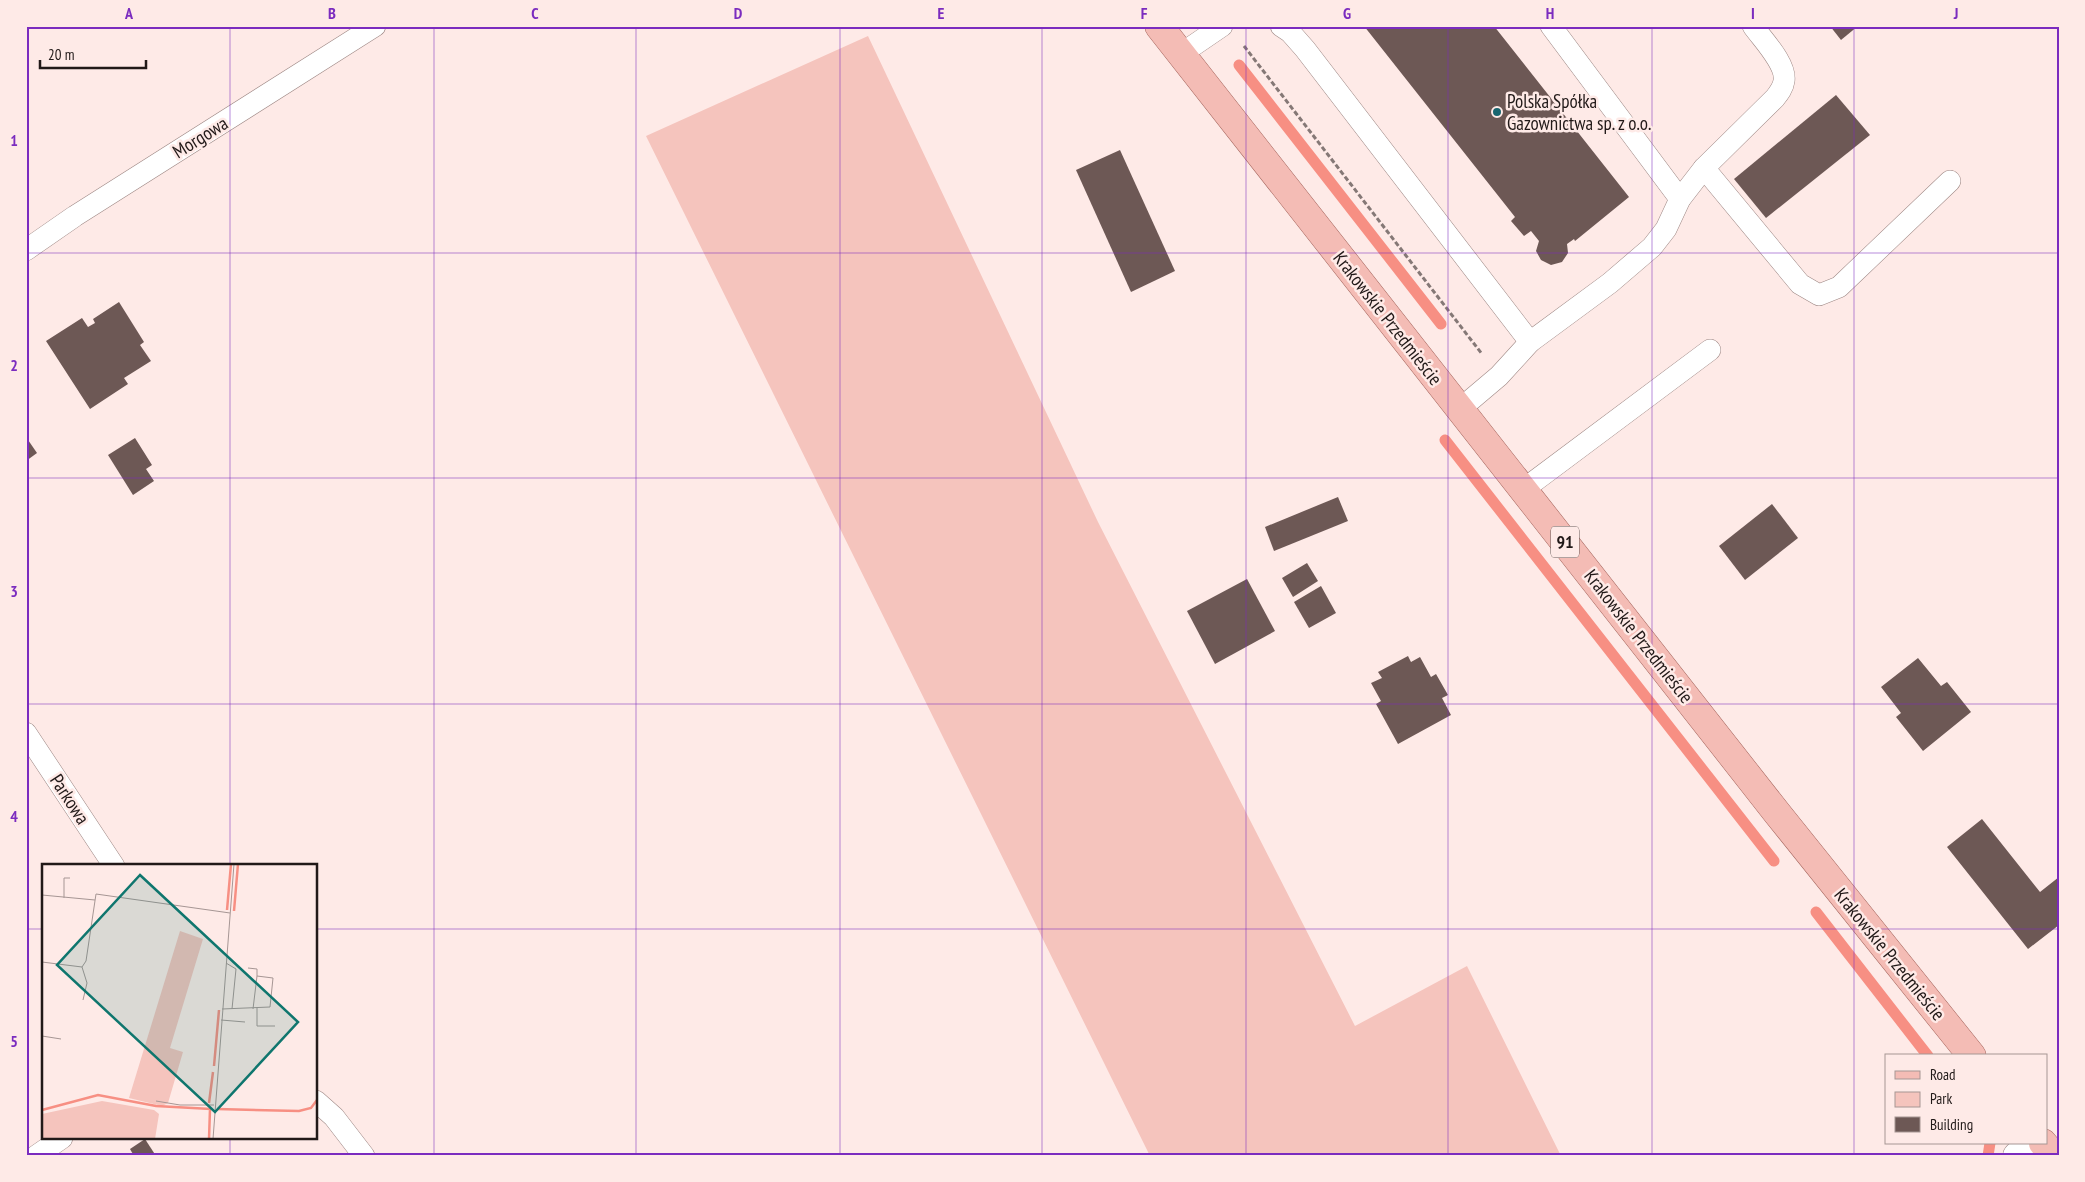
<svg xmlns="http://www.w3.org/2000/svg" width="2085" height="1182" viewBox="0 0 2085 1182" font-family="'PT Sans Narrow',sans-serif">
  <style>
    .green { fill: #f5c4bd }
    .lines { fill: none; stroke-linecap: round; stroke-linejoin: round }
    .stream { stroke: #f78f83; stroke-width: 11 }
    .building { fill: #6d5855 }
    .lane-casing { stroke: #9d8784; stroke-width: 22 }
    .street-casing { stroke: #9d8784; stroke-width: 29 }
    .primary-casing { stroke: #a5665e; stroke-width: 29 }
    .path { stroke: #857876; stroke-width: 3; stroke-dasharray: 5 2.5; stroke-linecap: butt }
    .lane { stroke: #fff; stroke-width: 21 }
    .street { stroke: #fff; stroke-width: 28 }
    .primary { stroke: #f4bcb5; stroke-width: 28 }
    .grid { fill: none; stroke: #7b2cbf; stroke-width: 1; stroke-opacity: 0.55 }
    .poi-dot { fill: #19656f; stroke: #feeae7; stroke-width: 2 }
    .labels { text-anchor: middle; stroke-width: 5; stroke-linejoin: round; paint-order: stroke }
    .shield { fill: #feeae7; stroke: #635856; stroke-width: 1 }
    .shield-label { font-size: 18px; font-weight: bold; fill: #211918 }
    .poi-label { font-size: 19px; fill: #211918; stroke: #feeae7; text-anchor: start }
    .street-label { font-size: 19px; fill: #211918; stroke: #feeae7 }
    .inset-river { fill: none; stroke: #f78f83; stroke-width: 2.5 }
    .inset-road { fill: none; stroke: #a69694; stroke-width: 1 }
    .view { fill: #0f766e; fill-opacity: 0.15; stroke: #0f766e; stroke-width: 2.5 }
    .inset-edge { fill: none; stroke: #211918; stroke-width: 2.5 }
    .neatline { fill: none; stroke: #7b2cbf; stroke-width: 2 }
    .grid-label { font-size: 16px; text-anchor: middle; font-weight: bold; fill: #7b2cbf }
  </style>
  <rect width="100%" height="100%" fill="#feeae7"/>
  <polygon class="green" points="868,36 1098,522 1355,1026 1467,966 1561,1156 1150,1156 646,136"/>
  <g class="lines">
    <g class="stream">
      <polyline points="1239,65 1441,324"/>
      <polyline points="1445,440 1774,861"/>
      <polyline points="1816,912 1928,1056"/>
      <polyline points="1988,1156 1990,1143"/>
    </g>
  </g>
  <g class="building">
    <polygon points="1364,26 1494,26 1629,197 1575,241 1574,239 1567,244 1568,253 1562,262 1551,265 1541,260 1536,251 1539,241 1531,231 1524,236 1511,221 1515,217"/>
    <polygon points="1830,26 1858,26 1841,40"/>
    <polygon points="1836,95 1870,135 1766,218 1734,179"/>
    <polygon points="1120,150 1175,271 1131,292 1076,170"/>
    <polygon points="119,302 144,342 140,345 151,361 124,378 128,384 90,409 46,341 82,318 88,327 95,323 93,319"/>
    <polygon points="26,437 37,453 26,461"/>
    <polygon points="135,438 152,465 146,469 154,481 133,495 108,455"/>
    <polygon points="1338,497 1348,521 1274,551 1265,527"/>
    <polygon points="1772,504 1798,538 1745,580 1719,546"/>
    <polygon points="1307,563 1318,581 1293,597 1282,578"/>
    <polygon points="1247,579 1275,631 1215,664 1187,611"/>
    <polygon points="1321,586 1336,613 1309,628 1294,602"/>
    <polygon points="1408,656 1411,662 1420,657 1431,677 1436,674 1448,695 1442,698 1451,715 1398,744 1376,704 1381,701 1371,683 1382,678 1378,672"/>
    <polygon points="1918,658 1941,686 1947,682 1971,712 1923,751 1896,717 1901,713 1881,687"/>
    <polygon points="1982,819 2040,892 2059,877 2059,925 2028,949 1947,847"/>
    <polygon points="145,1139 156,1156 134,1156 130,1149"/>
  </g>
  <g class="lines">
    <g class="lane-casing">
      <g id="lane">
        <polyline points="1281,26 1290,32 1305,49 1530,342"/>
        <polyline points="1551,26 1680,199"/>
        <polyline points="1181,54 1222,26"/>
        <polyline points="1704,168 1800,284 1819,295 1839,287 1950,181"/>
        <polyline points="26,250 75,216 375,26"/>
        <path d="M1460 409 1499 376 1530 342 1610 283 1652 247 1666 229 1680 199 1704 168 1775 98C1779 93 1783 88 1784 81 1787 64 1762 39 1753 26"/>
        <polyline points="1524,489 1710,350"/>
        <polyline points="26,733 114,866"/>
        <polyline points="316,1101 334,1117 364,1156"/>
        <polyline points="36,1156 62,1138"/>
      </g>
    </g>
    <g class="street-casing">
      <polyline id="street" points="2017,1156 2031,1143"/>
    </g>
    <g class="primary-casing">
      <g id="primary">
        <polyline points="1159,26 1777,813 1972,1056"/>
        <polyline points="2043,1143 2054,1156"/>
      </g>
    </g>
    <polyline class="path" points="1244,46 1482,354"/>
    <use href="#lane" class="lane"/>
    <use href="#street" class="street"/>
    <use href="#primary" class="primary"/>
  </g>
  <path class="grid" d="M230 26V866M434 26V1156M636 26V1156M840 26V1156M1042 26V1156M1246 26V1156M1448 26V1156M1652 26V1156M1854 26V1156M26 253H2059M26 478H2059M26 704H2059M26 929H44M316 929H2059M230 1138V1156"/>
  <circle class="poi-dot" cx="1497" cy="112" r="5"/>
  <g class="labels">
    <rect class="shield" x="1551" y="526.5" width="28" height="31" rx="4"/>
    <g class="shield-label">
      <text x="1565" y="548">91</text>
    </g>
    <g class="poi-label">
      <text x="1507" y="108">Polska Spółka<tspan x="1507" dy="22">Gazownictwa sp. z o.o.</tspan></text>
    </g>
    <g class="street-label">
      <text transform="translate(200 137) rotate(-32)" y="7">Morgowa</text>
      <text transform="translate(1388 318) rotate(52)" y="7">Krakowskie Przedmieście</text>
      <text transform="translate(1639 636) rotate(52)" y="7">Krakowskie Przedmieście</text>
      <text transform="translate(70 799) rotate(57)" y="7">Parkowa</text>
      <text transform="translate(1890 954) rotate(51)" y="7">Krakowskie Przedmieście</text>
    </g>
  </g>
  <g transform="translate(42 864)">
    <rect width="275" height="275" fill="#feeae7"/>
    <path d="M138 67 161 75 128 184 141 188 126 239 120 242 87 234ZM60 237 112 246 117 250 113 275H0V250Z" fill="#f5c4bd"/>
    <path class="inset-river" d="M185 46 189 0M192 47 196 0M172 202 177 146M167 239 171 208M175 245 257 247 269 244 275 236M0 246 56 231 114 242 169 245M167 275 168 245"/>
    <path class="inset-road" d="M0 31 53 36M22 34V14H28M0 98 40 103M184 99 194 105 190 145M40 103 44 97 54 30 188 49M40 103 45 119 41 136M215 144V162H233M180 145 228 143 231 114 215 112V105L206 104M211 145 215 112M179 156 203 158M0 172 19 175M114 237 138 241H172M171 275 192 0"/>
    <path class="view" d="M98 11 256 158 173 248 15 101Z"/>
    <rect width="275" height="275" class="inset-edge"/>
  </g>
  <rect width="2085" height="1182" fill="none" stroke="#feeae7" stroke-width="55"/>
  <rect x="1885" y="1054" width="162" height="90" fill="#feeae7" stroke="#a69694"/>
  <rect x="1895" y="1071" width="25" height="8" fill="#f4bcb5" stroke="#a69694"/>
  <text x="1930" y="1080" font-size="15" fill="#211918">Road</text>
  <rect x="1895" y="1092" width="25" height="15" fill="#f5c4bd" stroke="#a69694"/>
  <text x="1930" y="1104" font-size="15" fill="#211918">Park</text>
  <rect x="1895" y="1117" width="25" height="15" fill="#6d5855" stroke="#a69694"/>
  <text x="1930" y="1130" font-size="15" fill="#211918">Building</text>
  <path d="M40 60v8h106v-8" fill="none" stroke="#211918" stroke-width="2.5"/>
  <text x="48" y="60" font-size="15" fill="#211918" stroke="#feeae7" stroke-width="4" paint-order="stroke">20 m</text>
  <rect x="28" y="28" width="2030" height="1126" class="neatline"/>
  <g class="grid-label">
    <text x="129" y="19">A</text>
    <text x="332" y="19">B</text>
    <text x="535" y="19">C</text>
    <text x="738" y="19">D</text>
    <text x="941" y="19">E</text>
    <text x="1144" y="19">F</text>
    <text x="1347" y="19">G</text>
    <text x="1550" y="19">H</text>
    <text x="1753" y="19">I</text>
    <text x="1956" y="19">J</text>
    <text x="14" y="146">1</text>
    <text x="14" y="371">2</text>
    <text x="14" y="597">3</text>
    <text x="14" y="822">4</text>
    <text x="14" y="1047">5</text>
  </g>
</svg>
